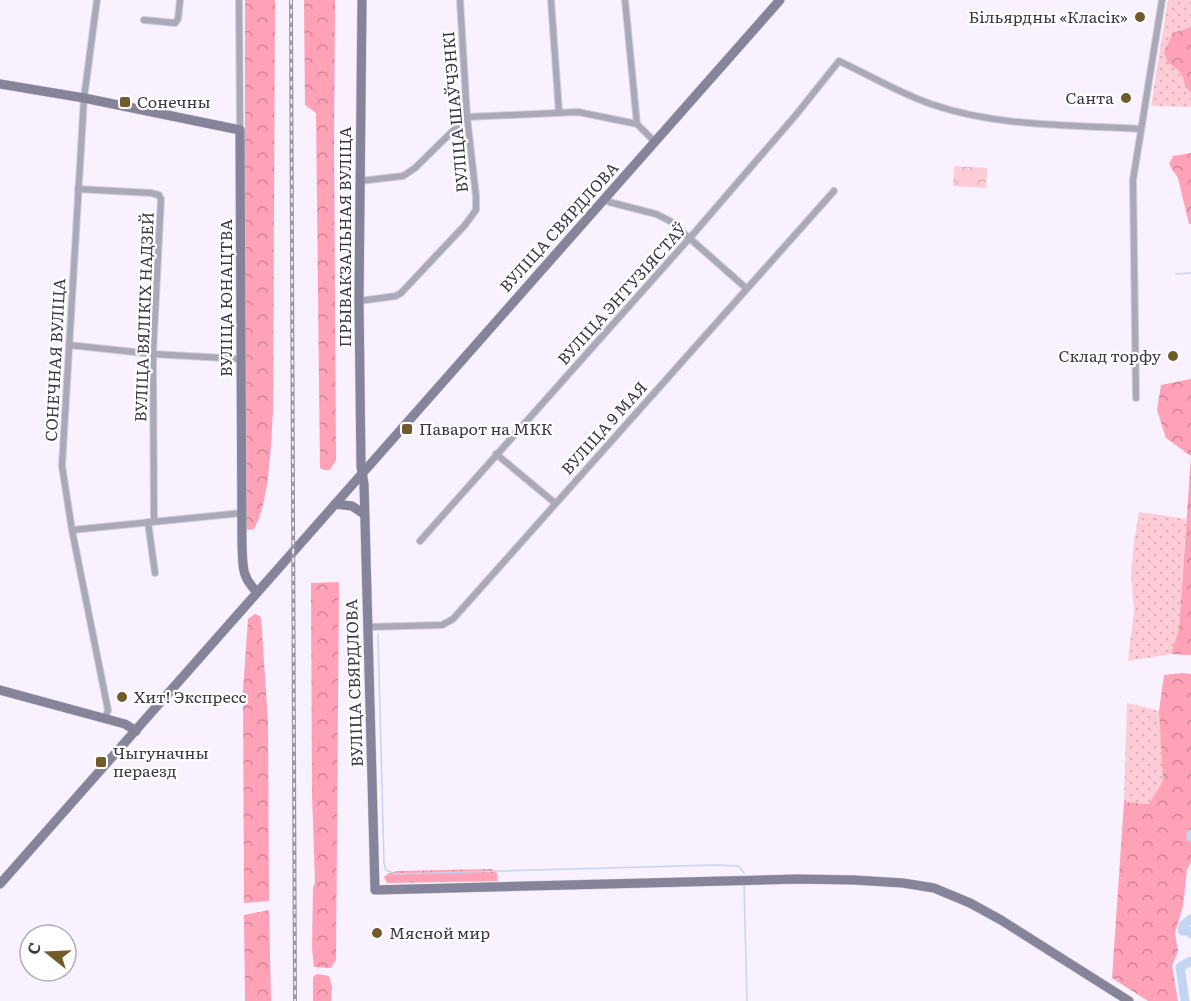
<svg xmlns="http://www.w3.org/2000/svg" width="1191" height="1001" viewBox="0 0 1191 1001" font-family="Literata,serif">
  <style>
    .grass { fill: url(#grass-dots) }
    .forest { fill: url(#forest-crowns) }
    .park { fill: url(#park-crowns) }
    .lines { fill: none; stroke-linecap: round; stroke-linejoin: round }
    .stream { stroke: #c3d5f2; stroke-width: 1.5 }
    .river { stroke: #c3d5f2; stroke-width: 9 }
    .street-casing { stroke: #d4ccd9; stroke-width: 8 }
    .secondary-casing { stroke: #d4ccd9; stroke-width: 10 }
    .street { stroke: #a9a9b8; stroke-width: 6 }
    .secondary { stroke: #85849a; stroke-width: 9 }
    .rail-casing { stroke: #9e96a3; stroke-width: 4 }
    .rail { stroke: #fff; stroke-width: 1.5; stroke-dasharray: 4.5; stroke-linecap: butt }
    .poi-dot { fill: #725b2b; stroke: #fff; stroke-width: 2 }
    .labels { text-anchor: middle; stroke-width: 4.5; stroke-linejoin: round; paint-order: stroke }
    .poi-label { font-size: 16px; fill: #3e3743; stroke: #fff; text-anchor: start }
    .street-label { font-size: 16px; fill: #3e3743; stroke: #fff }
  </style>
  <defs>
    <pattern id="grass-dots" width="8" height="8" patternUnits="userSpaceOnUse" patternTransform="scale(1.5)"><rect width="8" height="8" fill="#fdccd6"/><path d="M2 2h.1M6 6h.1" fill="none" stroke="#dab0b9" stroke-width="1.8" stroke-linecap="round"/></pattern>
    <pattern id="forest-crowns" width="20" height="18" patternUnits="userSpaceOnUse" patternTransform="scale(1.5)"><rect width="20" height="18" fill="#ffa1b7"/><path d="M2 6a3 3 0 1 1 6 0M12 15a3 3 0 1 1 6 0" fill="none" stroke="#d08496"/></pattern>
    <pattern id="park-crowns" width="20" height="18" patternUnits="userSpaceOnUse" patternTransform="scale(1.5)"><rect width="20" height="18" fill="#fdccd6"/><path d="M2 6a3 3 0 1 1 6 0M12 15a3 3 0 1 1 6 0" fill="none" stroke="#dab0b9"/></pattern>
  </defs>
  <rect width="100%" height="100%" fill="#f9f1fe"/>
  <g class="grass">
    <path d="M1168 0H1191V27L1173 33 1168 63C1179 69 1184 75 1185 87L1191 93V107L1151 106Z"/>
    <polygon points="1139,512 1186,519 1179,629 1171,654 1128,661 1134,611 1131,575 1134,541"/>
    <polygon points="1127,703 1159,711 1163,781 1149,804 1124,802"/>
  </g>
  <g class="forest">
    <path d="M245 0H275L273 410C271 443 270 501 254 529L248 530 245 526Z"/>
    <polygon points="304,0 335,0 334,146 336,460 330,470 324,470 320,468 316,113 305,105"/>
    <path d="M1191 27V93L1185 87C1184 75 1179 69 1168 63L1164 52 1173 33Z"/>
    <polygon points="1191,153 1191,224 1189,224 1178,178 1169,164 1173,156"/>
    <polygon points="1191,379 1191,655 1171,654 1179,629 1191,456 1166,438 1157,410 1161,385"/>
    <polygon points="339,582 336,960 331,968 314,967 312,948 313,888 315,882 312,794 311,583"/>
    <polygon points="255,614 261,617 268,722 269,901 244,903 243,690 248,619"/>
    <polygon points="1183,673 1191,674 1191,863 1187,869 1183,906 1175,933 1178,951 1172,966 1178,1001 1148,1001 1112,978 1124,802 1149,804 1163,781 1159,711 1164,675"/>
    <polygon points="492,869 497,873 498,881 387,883 384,877 389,873 397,871"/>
    <polygon points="269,910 271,1001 245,1001 244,915"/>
    <polygon points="317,974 329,976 332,987 331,1001 313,1001 313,977"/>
  </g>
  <polygon class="park" points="954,166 987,168 986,188 953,186"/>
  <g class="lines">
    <g class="stream">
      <polyline points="1176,274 1191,273"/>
      <polyline points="378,634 384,863 386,870 395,874 715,865 738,866 744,873"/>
      <polyline points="744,885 747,1001"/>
    </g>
    <g class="river">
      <polyline points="1191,834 1191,837"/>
      <polyline points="1191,919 1183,925 1182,931 1190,931 1191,934"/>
      <polyline points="1185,1001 1180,967 1191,961"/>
    </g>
    <g class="street-casing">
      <g id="street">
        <polyline points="97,0 84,98 62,466 72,530 108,710 105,719"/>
        <polyline points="239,0 240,130"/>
        <polyline points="551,0 559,112"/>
        <polyline points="625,0 637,124 655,142"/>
        <polyline points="144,20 175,23 178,19 180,0"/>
        <polyline points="360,181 403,176 415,168 467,117 578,112 637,124"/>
        <polyline points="78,189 151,193 159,195 161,199 153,354 154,521"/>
        <polyline points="605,198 609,202 656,214 670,221 746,288"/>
        <polyline points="359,301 396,296 401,293 465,225 476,210 476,196 467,117 460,0"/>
        <polyline points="69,345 153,354 241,359"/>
        <polyline points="1136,398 1133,180 1162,0"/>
        <polyline points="496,454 555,503"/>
        <polyline points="148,522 155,573"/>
        <polyline points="72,530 242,513"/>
        <path d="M420 541 695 232 795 116 839 61C869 75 899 93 931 104 997 127 1072 125 1141 129"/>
        <polyline points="368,627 442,625 453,619 834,191"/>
      </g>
    </g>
    <g class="secondary-casing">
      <g id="secondary">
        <polyline points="362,0 359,301 361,466 364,484 375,890 798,879 854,880 903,883 934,888 970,903 1001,920 1129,1001"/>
        <path d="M0 84 84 98 240 130 242 545C243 565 241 576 256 591"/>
        <polyline points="335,504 352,506 364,514"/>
        <polyline points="0,690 125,724 136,731"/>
        <polyline points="0,884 780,0"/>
      </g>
    </g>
    <use href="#street" class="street"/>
    <use href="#secondary" class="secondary"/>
    <g class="rail-casing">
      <polyline id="rail" points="291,0 295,1001"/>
    </g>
    <use href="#rail" class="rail"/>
  </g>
  <g class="poi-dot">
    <circle cx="1140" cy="17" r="6"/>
    <circle cx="1126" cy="98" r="6"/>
    <rect x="119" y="96" width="12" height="12" rx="3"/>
    <circle cx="1173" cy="356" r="6"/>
    <rect x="401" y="423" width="12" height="12" rx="3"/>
    <circle cx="122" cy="697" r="6"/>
    <rect x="95" y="756" width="12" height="12" rx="3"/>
    <circle cx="377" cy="933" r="6"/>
  </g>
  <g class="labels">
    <g class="poi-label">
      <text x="1128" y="23" text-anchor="end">Більярдны «Класік»</text>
      <text x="1114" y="104" text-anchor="end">Санта</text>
      <text x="137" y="108">Сонечны</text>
      <text x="1161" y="362" text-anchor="end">Склад торфу</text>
      <text x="419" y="435">Паварот на МКК</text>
      <text x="134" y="703">Хит! Экспресс</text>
      <text x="113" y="759">Чыгуначны<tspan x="113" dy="18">пераезд</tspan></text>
      <text x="389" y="939">Мясной мир</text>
    </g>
    <g class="street-label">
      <text transform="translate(455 112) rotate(-95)" y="6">ВУЛІЦА ШАЎЧЭНКІ</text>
      <text transform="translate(559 227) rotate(-48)" y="6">ВУЛІЦА СВЯРДЛОВА</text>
      <text transform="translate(345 237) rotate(-90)" y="6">ПРЫВАКЗАЛЬНАЯ ВУЛІЦА</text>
      <text transform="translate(622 294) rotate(-48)" y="6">ВУЛІЦА ЭНТУЗІЯСТАЎ</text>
      <text transform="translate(226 298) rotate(-90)" y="6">ВУЛІЦА ЮНАЦТВА</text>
      <text transform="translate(144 317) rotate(-88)" y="6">ВУЛІЦА ВЯЛІКІХ НАДЗЕЙ</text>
      <text transform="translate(55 360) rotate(-87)" y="6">СОНЕЧНАЯ ВУЛІЦА</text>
      <text transform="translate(604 428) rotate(-48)" y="6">ВУЛІЦА 9 МАЯ</text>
      <text transform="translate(354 683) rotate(-92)" y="6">ВУЛІЦА СВЯРДЛОВА</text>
    </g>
  </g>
  <g transform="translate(48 953) rotate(288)"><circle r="28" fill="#ffffff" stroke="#b2afb4" stroke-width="1.5"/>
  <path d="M0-4.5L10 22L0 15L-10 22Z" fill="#725b2b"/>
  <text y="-9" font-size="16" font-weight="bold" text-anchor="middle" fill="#3e3743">С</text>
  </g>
</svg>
